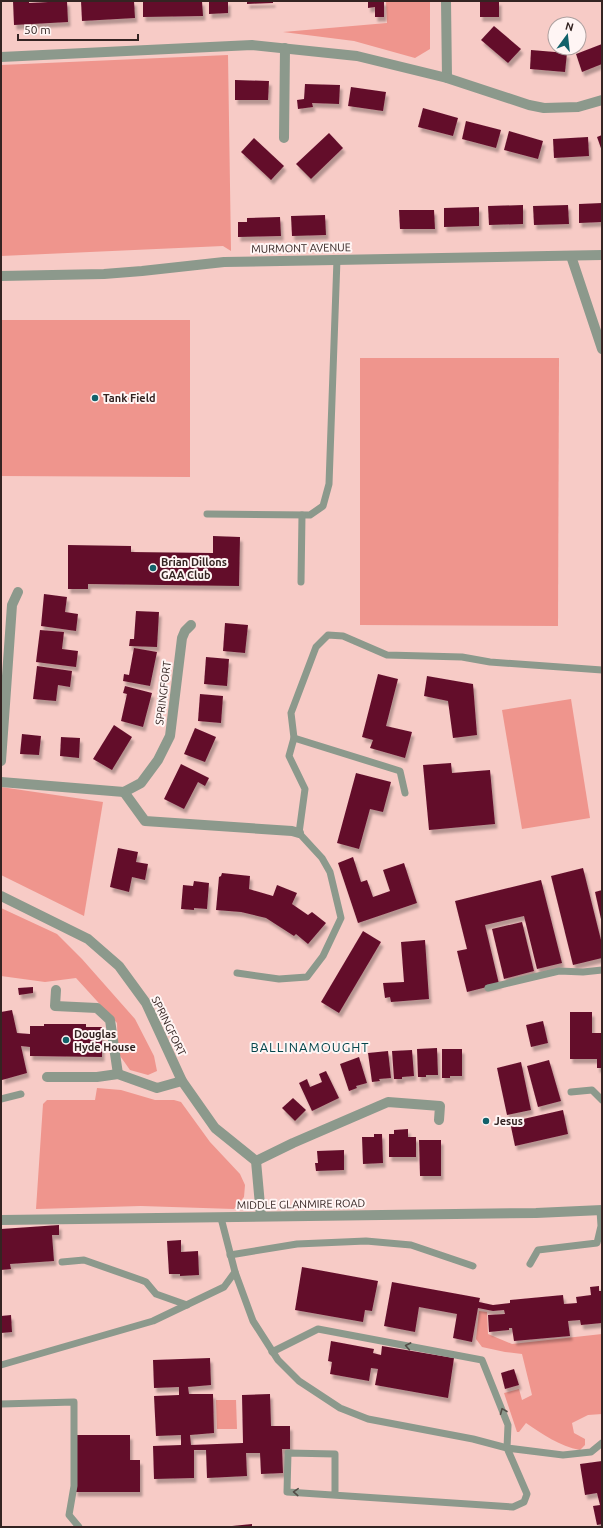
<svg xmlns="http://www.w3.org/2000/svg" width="603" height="1528" viewBox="0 0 603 1528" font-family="Ubuntu,sans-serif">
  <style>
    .green { fill: #ef958d }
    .building { fill: #630e2c; filter: url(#shadow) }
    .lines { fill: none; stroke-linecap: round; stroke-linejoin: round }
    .lane { stroke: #8c998c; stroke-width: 7 }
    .street { stroke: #8c998c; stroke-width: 10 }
    .oneway { stroke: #534d47 }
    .poi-dot { fill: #12616a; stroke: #fff5f4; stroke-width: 1.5 }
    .labels { text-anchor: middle; stroke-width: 4; stroke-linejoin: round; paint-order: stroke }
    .street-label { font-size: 11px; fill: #342422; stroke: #fff5f4 }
    .poi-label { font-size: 11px; font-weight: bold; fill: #342422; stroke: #fff5f4; text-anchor: start }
    .quarter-label { font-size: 13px; letter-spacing: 1px; fill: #03464c; stroke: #fff5f4 }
  </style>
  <defs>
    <filter id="shadow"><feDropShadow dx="2.5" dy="4.5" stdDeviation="1" flood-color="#0004"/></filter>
  </defs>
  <rect width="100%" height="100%" fill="#f7cbc6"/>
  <g class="green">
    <polygon points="386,1 430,1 430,49 415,58 354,41 283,32 387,23"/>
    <polygon points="228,55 231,251 223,246 1,256 1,65"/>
    <polygon points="1,320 190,320 190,477 1,476"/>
    <polygon points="360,358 559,358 558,626 360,625"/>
    <polygon points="571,699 590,818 522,829 502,710"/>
    <polygon points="1,787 103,802 84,916 1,875"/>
    <polygon points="1,908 57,934 82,959 135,1019 154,1056 157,1071 148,1075 130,1070 118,1053 117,1023 76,978 45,982 1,976"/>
    <polygon points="97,1088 121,1090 155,1100 174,1100 181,1102 210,1142 240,1174 245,1185 244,1197 234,1209 141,1206 36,1209 43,1104 47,1100 95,1100"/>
    <path d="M479 1311 487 1312 488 1334 512 1344 602 1334V1414L588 1415 572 1423 574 1433 585 1439V1445L580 1450C559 1446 544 1435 526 1423L519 1432H517L504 1393 519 1389 522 1400 532 1395 522 1354 505 1352 482 1347 476 1339Z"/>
    <polygon points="216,1400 236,1400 237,1429 217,1429"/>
  </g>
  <g class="building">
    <polygon points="13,1 29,1 29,3 67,1 68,22 14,25"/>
    <polygon points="81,1 134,1 135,18 82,21"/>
    <polygon points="143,1 202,1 203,16 143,17"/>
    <polygon points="209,1 228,1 228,13 209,14"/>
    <polygon points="247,1 273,1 273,3 247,4"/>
    <polygon points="368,1 384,1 384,17 375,17 375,7 368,8"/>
    <rect x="480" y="1" width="19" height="16"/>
    <polygon points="494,26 521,49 508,63 481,40"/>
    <polygon points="602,44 602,64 582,72 576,54"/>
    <polygon points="531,50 567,53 565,72 530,69"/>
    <polygon points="235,80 269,81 268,100 235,100"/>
    <polygon points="305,84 340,85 339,104 312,103 313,107 298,109 297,100 304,99"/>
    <polygon points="351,87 386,92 383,111 348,106"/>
    <polygon points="423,108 458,118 453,136 418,127"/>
    <polygon points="466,121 501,130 496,148 462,139"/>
    <polygon points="509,131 543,141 538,159 504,150"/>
    <polygon points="329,133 343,148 311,179 296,164"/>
    <polygon points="602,135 602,151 597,137"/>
    <polygon points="588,137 589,156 554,158 553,139"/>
    <polygon points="254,138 284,166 271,180 241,152"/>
    <polygon points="602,203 602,222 579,223 579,204"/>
    <polygon points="523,205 523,224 489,225 488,206"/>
    <polygon points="568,205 569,224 534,225 533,206"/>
    <polygon points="479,207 479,226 444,227 444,208"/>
    <polygon points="399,210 434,210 435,229 400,229"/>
    <polygon points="325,215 326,235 292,236 291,216"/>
    <polygon points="280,217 281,236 238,237 238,222 247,222 247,218"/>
    <polygon points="213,536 240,537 239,586 88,584 88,589 68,589 68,545 131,546 131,552 213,553"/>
    <polygon points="44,594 67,597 65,612 78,614 76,631 41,626"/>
    <polygon points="136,611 159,612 157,647 129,646 130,639 134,639"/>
    <polygon points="225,623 248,625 245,653 223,651"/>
    <polygon points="40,630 64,632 62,649 78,651 76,667 36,662"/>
    <polygon points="134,648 157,652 150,686 123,681 124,674 129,675"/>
    <polygon points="206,657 229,659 227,686 204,684"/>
    <polygon points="37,666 72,671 70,687 58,685 56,701 33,699"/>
    <polygon points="378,674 398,679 386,726 412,732 405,758 370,748 373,740 362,737"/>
    <polygon points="427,676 473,684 477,735 453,738 448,701 424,696"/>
    <polygon points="125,686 152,693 143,727 121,721 127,694 123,693"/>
    <polygon points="200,694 223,696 221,723 198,721"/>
    <polygon points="114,725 132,737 112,770 93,759"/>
    <polygon points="195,728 216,737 205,762 184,754"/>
    <polygon points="22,734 41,736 39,755 20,754"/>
    <polygon points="61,737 80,738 79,758 60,756"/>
    <polygon points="451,763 452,773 490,770 495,824 429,830 423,765"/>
    <polygon points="181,764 209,778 205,786 198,782 184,809 164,799"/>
    <polygon points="356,773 391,782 383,812 370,809 359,849 337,843"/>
    <polygon points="118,848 138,852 136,862 148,864 145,880 132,877 129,892 110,887"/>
    <polygon points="353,857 361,882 367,880 373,897 390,891 383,870 404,863 417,903 358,923 338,863"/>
    <polygon points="583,868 602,944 602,958 573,965 551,876"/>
    <polygon points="222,873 250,876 249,889 273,896 277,885 297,893 292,904 308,915 312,912 326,923 308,944 296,934 294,936 266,918 241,912 216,910 219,877 221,876"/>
    <polygon points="541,880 562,963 537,969 524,916 485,925 499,984 467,992 457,951 467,949 455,901"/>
    <polygon points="194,881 209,883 207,909 194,908 194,910 181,909 183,885 193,886"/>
    <polygon points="602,890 602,918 601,919 595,892"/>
    <polygon points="522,922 534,971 504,979 492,929"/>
    <polygon points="363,931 381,942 339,1013 321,1002"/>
    <polygon points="425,940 429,999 391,1002 390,997 385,998 383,983 404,982 401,942"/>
    <polygon points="33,987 33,993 19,995 18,988"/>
    <polygon points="12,1010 17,1033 30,1034 30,1026 44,1026 44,1024 86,1024 86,1027 102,1027 102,1057 30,1056 30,1047 21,1046 27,1073 2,1080 1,1012"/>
    <polygon points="570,1012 592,1012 592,1033 602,1033 602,1068 597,1068 597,1059 570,1059"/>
    <polygon points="543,1021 548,1043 531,1047 526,1025"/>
    <polygon points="437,1048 438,1075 426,1075 426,1077 418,1077 417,1049"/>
    <polygon points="442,1049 462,1049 462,1076 450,1076 450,1078 442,1078"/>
    <polygon points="412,1050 414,1076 402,1077 402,1079 394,1079 392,1051"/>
    <polygon points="388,1051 391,1078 379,1079 380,1081 372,1082 368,1053"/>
    <polygon points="359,1057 367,1083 356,1086 357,1088 349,1091 340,1064"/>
    <polygon points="549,1060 561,1101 538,1107 527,1066"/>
    <polygon points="521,1062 531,1110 507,1115 497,1068"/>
    <polygon points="326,1071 339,1098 312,1111 299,1083 307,1079 310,1087 322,1082 319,1074"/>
    <polygon points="293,1098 306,1110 295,1121 282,1108"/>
    <polygon points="563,1110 568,1134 515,1146 510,1122"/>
    <polygon points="408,1129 408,1137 416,1137 416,1157 389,1157 389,1134 394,1134 394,1130"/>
    <polygon points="374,1134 382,1134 383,1163 363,1164 362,1137 374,1137"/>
    <polygon points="419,1140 441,1140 441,1176 420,1176"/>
    <polygon points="344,1150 344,1170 316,1171 315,1163 318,1163 317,1151"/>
    <polygon points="59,1225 59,1235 52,1235 54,1261 10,1264 11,1269 1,1270 1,1229"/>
    <polygon points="181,1240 181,1252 198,1251 199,1275 180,1276 180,1274 169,1274 167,1241"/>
    <polygon points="302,1267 378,1281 372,1311 365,1310 363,1322 295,1310"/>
    <polygon points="392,1282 480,1298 479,1302 493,1305 510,1303 510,1300 563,1295 564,1304 577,1303 576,1297 591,1295 590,1287 599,1286 599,1291 602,1291 602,1323 581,1325 580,1320 568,1321 570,1336 514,1341 512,1328 509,1328 509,1330 489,1332 488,1315 505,1314 504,1310 493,1311 478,1308 472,1342 453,1338 457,1314 419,1307 415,1332 384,1326"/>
    <polygon points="11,1315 12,1332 1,1333 1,1316"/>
    <polygon points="331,1341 374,1349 373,1353 381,1355 382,1346 454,1358 448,1398 375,1385 378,1369 371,1368 369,1381 330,1374 332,1362 328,1361"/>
    <polygon points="210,1358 211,1385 188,1387 189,1394 213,1394 214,1433 190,1435 191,1445 243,1443 242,1395 270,1394 271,1426 290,1426 290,1449 282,1449 283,1473 261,1474 260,1453 246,1453 247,1476 207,1478 206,1450 194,1450 194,1478 154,1479 153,1446 181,1445 181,1435 156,1436 154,1396 179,1395 179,1387 154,1388 153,1360"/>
    <polygon points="514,1369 519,1385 505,1389 501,1373"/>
    <polygon points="75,1435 130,1435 130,1460 140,1460 140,1492 75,1492"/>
    <polygon points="602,1461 602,1524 597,1525 593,1506 600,1505 597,1493 585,1495 580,1464"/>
    <polygon points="252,1524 252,1527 232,1527 232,1526"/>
  </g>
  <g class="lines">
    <g class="lane">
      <polyline points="207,514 310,515 323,506 329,484 337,259"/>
      <polyline points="301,582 302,515"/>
      <polyline points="294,738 400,771 405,793"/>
      <polyline points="237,973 279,979 307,977 323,956 341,918 330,872 322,858 299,833 305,789 289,756 294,738 291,713 316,647 328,635 343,636 387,655 462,657 490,662 602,670"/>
      <polyline points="488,988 559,971 583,972 602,970"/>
      <polyline points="571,1092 592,1090 602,1100"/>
      <polyline points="1,1099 21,1094"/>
      <polyline points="230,1255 297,1244 366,1241 411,1245 473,1266"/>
      <polyline points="62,1262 84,1260 141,1280 146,1282 156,1294 187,1305"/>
      <polyline points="530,1264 538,1250 597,1243 601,1226 600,1210"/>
      <polyline points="235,1272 253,1321 278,1360 299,1381 340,1408 368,1419 473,1439 507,1448 527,1494 524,1502 513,1507 287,1492 288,1453 335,1454 335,1495"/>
      <polyline points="272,1352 318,1329 482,1360 508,1425 507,1448 563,1455 591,1452 602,1443"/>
      <polyline points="1,1365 153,1321 224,1287 235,1272 221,1218"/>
      <polyline points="1,1404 74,1402 74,1486 69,1515 79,1527"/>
    </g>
    <g class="street">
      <polyline points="446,1 447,78"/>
      <polyline points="1,57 252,45 357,56 447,78 529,105 544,108 578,107 602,100"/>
      <polyline points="284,138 285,48"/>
      <polyline points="571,256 602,349"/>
      <polyline points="1,276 104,274 142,271 224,262 602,255"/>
      <polyline points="1,761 12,605 18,592"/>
      <polyline points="1,782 124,792 141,783 158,760 170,736 182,638 185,631 191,625"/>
      <polyline points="124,792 145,821 292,831 299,833"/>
      <polyline points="1,896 88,939 119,966 146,1003 182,1081 215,1128 256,1161 261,1216"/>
      <polyline points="56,990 55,1006 97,1008 110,1020 118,1074"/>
      <polyline points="47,1077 97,1077 118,1074 157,1088 182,1081"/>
      <polyline points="256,1161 293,1143 388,1102 440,1106 439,1120"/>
      <polyline points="1,1220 536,1213 602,1210"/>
    </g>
  </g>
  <defs><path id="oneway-chevron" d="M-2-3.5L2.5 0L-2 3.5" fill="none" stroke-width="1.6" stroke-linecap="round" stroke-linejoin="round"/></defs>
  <g class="oneway">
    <use href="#oneway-chevron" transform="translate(408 1346) rotate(-169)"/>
    <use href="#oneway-chevron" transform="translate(503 1411) rotate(-112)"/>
    <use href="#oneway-chevron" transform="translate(296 1492) rotate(-177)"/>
  </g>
  <g class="poi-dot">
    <circle cx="95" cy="398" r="4"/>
    <circle cx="153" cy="568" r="4"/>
    <circle cx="66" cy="1040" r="4"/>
    <circle cx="486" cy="1121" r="4"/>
  </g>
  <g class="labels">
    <g class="street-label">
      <text transform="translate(301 248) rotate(-1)" y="4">MURMONT AVENUE</text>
      <text transform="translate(163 693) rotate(-83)" y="4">SPRINGFORT</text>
      <text transform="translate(169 1026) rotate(64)" y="4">SPRINGFORT</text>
      <text transform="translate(301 1204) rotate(-1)" y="4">MIDDLE GLANMIRE ROAD</text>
    </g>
    <g class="poi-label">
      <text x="103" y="402">Tank Field</text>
      <text x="161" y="566">Brian Dillons<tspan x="161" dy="13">GAA Club</tspan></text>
      <text x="74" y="1038">Douglas<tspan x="74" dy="13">Hyde House</tspan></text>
      <text x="494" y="1125">Jesus</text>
    </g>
    <g class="quarter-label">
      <text x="310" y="1052">BALLINAMOUGHT</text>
    </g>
  </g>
  <rect width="603" height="1528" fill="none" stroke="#342422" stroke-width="4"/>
  <g transform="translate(567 36) rotate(15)"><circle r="19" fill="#fff5f4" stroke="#aea1a0"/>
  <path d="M0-3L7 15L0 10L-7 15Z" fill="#12616a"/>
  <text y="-6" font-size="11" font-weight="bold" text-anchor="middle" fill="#342422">N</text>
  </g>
  <path d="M18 34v6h120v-6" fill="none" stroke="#342422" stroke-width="2"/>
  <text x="24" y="34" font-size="12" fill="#342422" stroke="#fff5f4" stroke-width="3" paint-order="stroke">50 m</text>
</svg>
